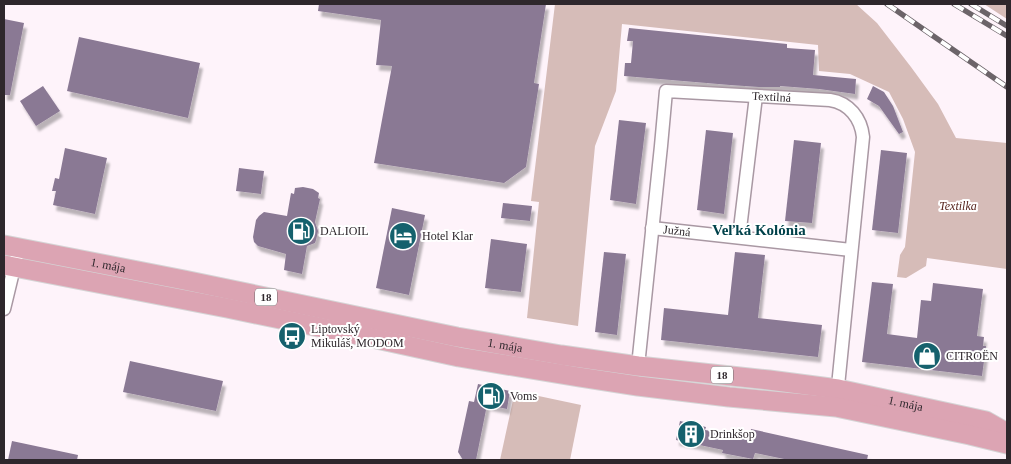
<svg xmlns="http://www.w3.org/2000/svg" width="1011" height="464" viewBox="0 0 1011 464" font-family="Georgia,serif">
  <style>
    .green { fill: #d6bcb8 }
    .building { fill: #8a7994; filter: url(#shadow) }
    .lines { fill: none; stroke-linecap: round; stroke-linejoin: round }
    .minor-casing { stroke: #a998a3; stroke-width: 15 }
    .primary-casing { stroke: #d5d4d5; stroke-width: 21 }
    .minor { stroke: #fff; stroke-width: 12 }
    .primary { stroke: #dca4b3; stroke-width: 19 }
    .rail-casing { stroke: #6c6469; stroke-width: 5.5 }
    .rail { stroke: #fff; stroke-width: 4; stroke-dasharray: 11; stroke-linecap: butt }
    .labels { text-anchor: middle; stroke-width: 4; stroke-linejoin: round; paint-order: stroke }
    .shield { fill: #fff; stroke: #6d686b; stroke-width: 1 }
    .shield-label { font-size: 11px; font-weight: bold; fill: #2e272c }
    .street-label { font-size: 12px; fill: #2e272c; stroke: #fff }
    .park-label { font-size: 12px; font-style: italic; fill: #57251e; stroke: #fff }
    .poi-label { font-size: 12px; fill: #2e272c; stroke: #fff; text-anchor: start }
    .quarter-label { font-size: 15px; font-weight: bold; fill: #00414a; stroke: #fff }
  </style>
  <defs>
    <filter id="shadow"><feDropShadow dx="3" dy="5.5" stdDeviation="1" flood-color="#0004"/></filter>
  </defs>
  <rect width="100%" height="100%" fill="#fef3fa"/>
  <g class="green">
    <polygon points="555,4 856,4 877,23 911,67 938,104 956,138 1007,143 1007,269 927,258 926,266 906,278 897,277 900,255 905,247 915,152 903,119 889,92 850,74 819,71 818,45 622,24 616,91 595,146 578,326 527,318 539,202 531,201"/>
    <polygon points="984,4 1007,4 1007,19"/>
    <polygon points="515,391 581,405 570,460 500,460"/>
  </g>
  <g class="building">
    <polygon points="319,4 546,4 534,83 539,84 526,167 504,183 374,163 392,66 376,65 381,20 318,11"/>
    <polygon points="4,19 24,23 10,95 4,95"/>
    <polygon points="629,28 787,44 787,48 815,50 813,75 856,79 855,94 819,89 780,86 780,87 759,87 730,85 624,76 625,63 631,63 633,41 627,41"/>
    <polygon points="79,37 200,63 188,118 67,91"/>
    <polygon points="43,86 60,111 36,126 20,101"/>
    <polygon points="873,86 884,92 893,106 903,132 899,134 879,106 867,99"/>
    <polygon points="619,120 646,123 636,204 610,200"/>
    <polygon points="706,130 733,133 724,214 697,210"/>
    <polygon points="794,140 821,143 812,223 785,221"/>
    <polygon points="65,148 107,158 95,214 53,205 56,191 52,191 55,178 59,179"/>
    <polygon points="881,150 907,153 898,233 872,230"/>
    <polygon points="239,168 264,171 261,194 236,191"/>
    <polygon points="303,187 313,189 319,193 318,198 320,199 315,222 318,231 316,240 315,243 307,246 302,274 284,270 286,254 258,246 254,242 253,237 256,220 259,216 264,212 287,216 291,193 294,194 295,188"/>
    <polygon points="503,203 532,206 530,221 501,218"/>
    <polygon points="392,208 425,215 409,295 376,288"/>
    <polygon points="491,239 527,244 521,292 485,288"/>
    <polygon points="604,252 626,254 617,335 595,332"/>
    <polygon points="735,252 765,255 758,318 822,325 818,357 661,340 664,308 728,315"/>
    <polygon points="872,282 893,284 887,334 917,338 921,300 931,301 933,283 983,289 977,336 984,337 983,346 986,346 982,376 862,362"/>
    <polygon points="130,361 223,381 216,411 123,392"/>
    <polygon points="478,384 510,391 507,409 487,405 476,460 463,460 458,452 469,401 474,402"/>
    <polygon points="680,421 706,427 705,430 750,437 751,429 868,455 867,460 789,460 755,453 753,459 722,453 723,450 676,440"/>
    <polygon points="12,441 78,455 77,460 8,460"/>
  </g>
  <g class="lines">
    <g class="minor-casing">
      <g id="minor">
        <path id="s1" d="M652 228 851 250"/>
        <polyline points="739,237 756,96"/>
        <polyline points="4,309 19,247"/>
        <path id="s2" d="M638 366 661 146 666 91 830 100C849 103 861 118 863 137L837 396"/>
      </g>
    </g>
    <g class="primary-casing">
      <g id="primary">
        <path id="s3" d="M4 245 184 280 457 337 561 355 638 366 769 380 838 389 986 421 1007 433"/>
        <polyline points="4,265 227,308 372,338 459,357 579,377 638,386 729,397 836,407 970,435 1007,444"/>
      </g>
    </g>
    <use href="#minor" class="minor"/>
    <use href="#primary" class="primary"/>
    <g class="rail-casing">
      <g id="rail">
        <polyline points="887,4 1007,87"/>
        <polyline points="954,4 1007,36"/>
        <polyline points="971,4 1007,26"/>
      </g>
    </g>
    <use href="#rail" class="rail"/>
  </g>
  <defs>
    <g id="fuel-disc" transform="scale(1.4375)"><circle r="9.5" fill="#15616d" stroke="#fff"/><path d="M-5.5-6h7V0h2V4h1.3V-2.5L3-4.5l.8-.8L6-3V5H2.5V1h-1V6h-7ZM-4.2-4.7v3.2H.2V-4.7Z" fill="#fff"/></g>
    <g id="hotel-disc" transform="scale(1.4375)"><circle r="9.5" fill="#15616d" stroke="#fff"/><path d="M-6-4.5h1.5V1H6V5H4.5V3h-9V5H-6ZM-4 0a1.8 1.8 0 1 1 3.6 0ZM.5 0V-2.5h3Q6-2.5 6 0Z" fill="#fff"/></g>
    <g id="bus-disc" transform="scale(1.4375)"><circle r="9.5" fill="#15616d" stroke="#fff"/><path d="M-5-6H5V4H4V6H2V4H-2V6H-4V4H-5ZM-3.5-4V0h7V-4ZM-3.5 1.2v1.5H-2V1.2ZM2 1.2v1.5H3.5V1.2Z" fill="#fff"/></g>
    <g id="shop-disc" transform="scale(1.4375)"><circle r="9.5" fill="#15616d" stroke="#fff"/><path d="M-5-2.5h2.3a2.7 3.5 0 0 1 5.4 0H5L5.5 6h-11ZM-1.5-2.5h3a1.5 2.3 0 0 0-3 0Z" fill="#fff"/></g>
    <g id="building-disc" transform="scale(1.4375)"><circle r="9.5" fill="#15616d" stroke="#fff"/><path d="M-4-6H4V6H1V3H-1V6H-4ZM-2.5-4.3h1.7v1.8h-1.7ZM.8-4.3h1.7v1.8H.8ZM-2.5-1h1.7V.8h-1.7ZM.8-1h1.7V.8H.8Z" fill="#fff"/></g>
  </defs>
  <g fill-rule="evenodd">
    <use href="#fuel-disc" x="301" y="231"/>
    <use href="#hotel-disc" x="403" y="236"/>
    <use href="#bus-disc" x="292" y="336"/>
    <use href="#shop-disc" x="927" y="356"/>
    <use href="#fuel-disc" x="491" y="396"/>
    <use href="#building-disc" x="691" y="434"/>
  </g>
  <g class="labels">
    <g class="shield">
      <rect x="255" y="288.5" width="22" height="17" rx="4"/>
      <rect x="711" y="366.5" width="22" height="17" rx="4"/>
    </g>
    <g class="shield-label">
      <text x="266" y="301">18</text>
      <text x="722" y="379">18</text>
    </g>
    <g class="street-label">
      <text dy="4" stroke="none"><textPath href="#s2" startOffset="382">Textilná</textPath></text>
      <text dy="4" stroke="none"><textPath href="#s1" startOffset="25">Južná</textPath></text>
      <text dy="4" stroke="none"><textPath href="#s3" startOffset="106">1. mája</textPath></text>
      <text dy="4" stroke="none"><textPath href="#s3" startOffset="511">1. mája</textPath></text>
      <text dy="4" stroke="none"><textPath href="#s3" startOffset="916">1. mája</textPath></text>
    </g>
    <g class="park-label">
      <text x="958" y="210">Textilka</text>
    </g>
    <g class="poi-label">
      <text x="320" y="235">DALIOIL</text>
      <text x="422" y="240">Hotel Klar</text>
      <text x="311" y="333">Liptovský<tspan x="311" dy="14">Mikuláš, MODOM</tspan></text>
      <text x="946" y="360">CITROËN</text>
      <text x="510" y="400">Voms</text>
      <text x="710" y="438">Drinkšop</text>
    </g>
    <g class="quarter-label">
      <text x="759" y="235">Veľká Kolónia</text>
    </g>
  </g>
  <rect width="1011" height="464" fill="none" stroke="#2e272c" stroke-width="10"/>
</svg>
